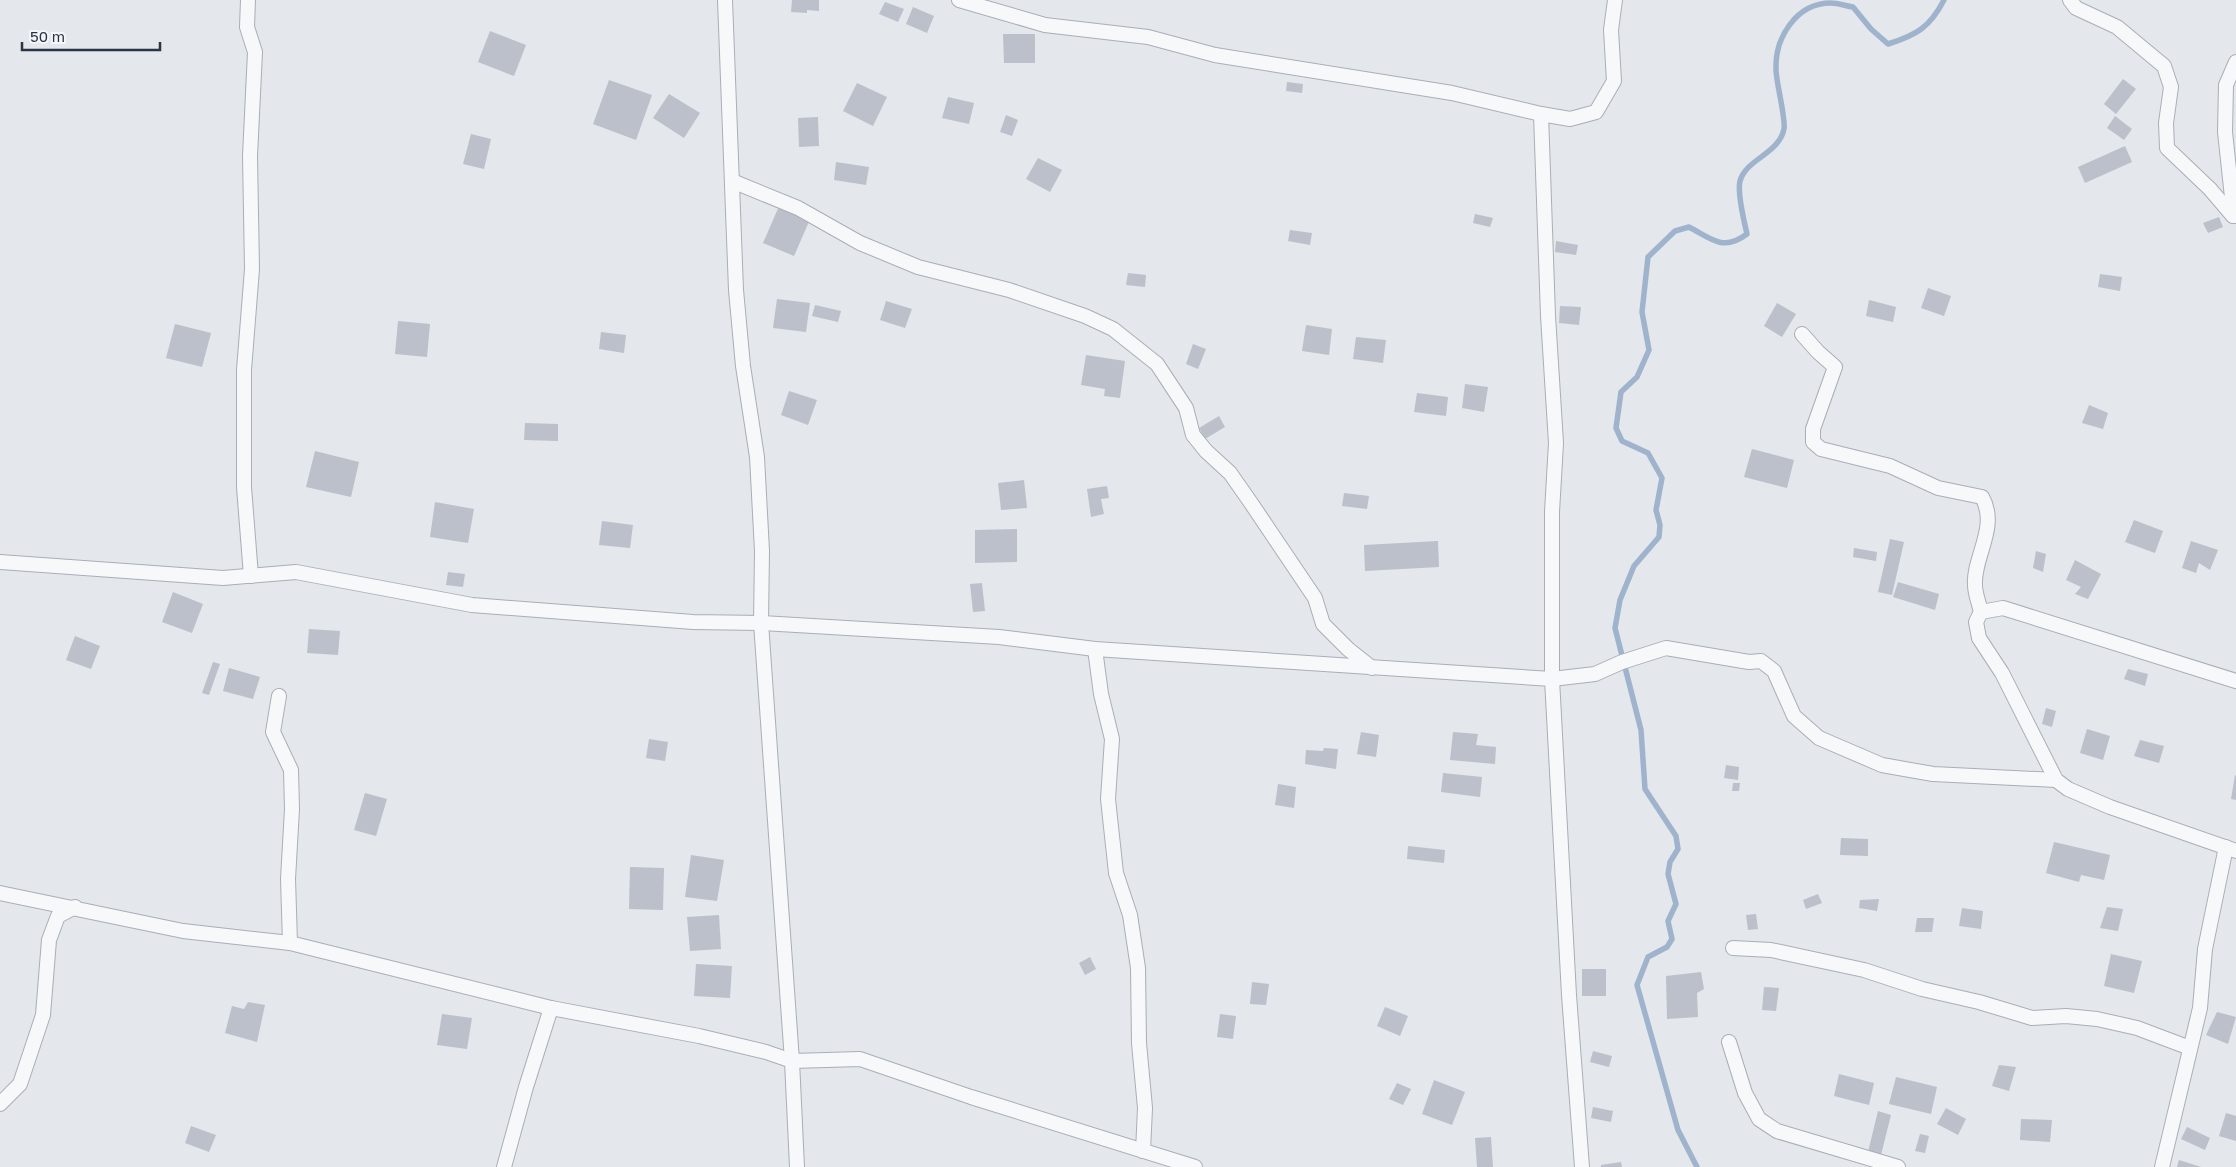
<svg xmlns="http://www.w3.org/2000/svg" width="2236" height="1167" viewBox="0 0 2236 1167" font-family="'Golos Text',sans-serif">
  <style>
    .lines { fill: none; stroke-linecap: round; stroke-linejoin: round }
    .stream { stroke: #9fb4cc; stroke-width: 5.5 }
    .building { fill: #bbc0ca }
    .street-casing { stroke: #a9aeb7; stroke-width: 16 }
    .street { stroke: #f7f8fa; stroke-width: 14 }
  </style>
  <rect width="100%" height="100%" fill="#e4e7ec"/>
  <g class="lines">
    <path class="stream" d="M1697 1167 1678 1130 1637 985 1648 957 1667 947 1672 939 1668 921 1676 904 1668 874 1670 862 1678 849 1676 836 1645 789 1641 730 1615 628 1620 600 1634 566 1659 537 1660 525 1656 510 1662 478 1648 453 1622 441 1616 428 1621 392 1637 377 1649 350 1642 312 1648 257 1675 231 1689 227C1712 239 1723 252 1747 234 1744 221 1737 193 1740 181 1746 159 1779 154 1784 129 1786 118 1776 83 1776 69 1775 38 1796 3 1831 3 1838 3 1846 6 1853 7L1871 29 1888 44C1917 35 1930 27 1944 0"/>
  </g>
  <g class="building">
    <polygon points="792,0 819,0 819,11 807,10 807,13 791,12"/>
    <polygon points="885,2 904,9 898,22 879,14"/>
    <polygon points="913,7 934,16 927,33 906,24"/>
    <polygon points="490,31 526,45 514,76 478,62"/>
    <polygon points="1003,34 1035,34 1035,63 1004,63"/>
    <polygon points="2123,79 2136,89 2116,114 2104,104"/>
    <polygon points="609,80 652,95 636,140 593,124"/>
    <polygon points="1287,82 1303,84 1302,93 1286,91"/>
    <polygon points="857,83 887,97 873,126 843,111"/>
    <polygon points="669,94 700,113 684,138 653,118"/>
    <polygon points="948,97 974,103 969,124 942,118"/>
    <polygon points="1006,115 1018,120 1012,136 1000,132"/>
    <polygon points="2115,116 2132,129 2124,140 2107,128"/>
    <polygon points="818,117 819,146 799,147 798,118"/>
    <polygon points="471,134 491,139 484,169 463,164"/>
    <polygon points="2125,146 2132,162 2085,183 2078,167"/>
    <polygon points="1038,158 1062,170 1050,192 1026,179"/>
    <polygon points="836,162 869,167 866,185 834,180"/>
    <polygon points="780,204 811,217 794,256 763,243"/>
    <polygon points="1475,214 1493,218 1490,227 1473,223"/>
    <polygon points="2219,217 2223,227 2208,233 2203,223"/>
    <polygon points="1290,230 1312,233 1310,245 1288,241"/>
    <polygon points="1556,241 1578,245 1576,255 1555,252"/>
    <polygon points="1128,273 1146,275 1145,287 1126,285"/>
    <polygon points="2100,274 2122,277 2120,291 2098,287"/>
    <polygon points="1928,288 1951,296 1944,316 1921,308"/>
    <polygon points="777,299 810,303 806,332 773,328"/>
    <polygon points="1869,300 1896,307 1893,322 1866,316"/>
    <polygon points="886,301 912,309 905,328 880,320"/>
    <polygon points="1777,303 1796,314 1782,337 1764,326"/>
    <polygon points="815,305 841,311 838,322 812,316"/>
    <polygon points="1560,306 1581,307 1579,325 1559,323"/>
    <polygon points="398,321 430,324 427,357 395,354"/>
    <polygon points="175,324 211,333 202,367 166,358"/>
    <polygon points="1306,325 1332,329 1329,355 1302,351"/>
    <polygon points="601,332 626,335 624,353 599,349"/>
    <polygon points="1356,337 1386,340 1383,363 1353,359"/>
    <polygon points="1193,344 1206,349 1198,369 1186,364"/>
    <polygon points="1086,355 1125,361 1120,398 1104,396 1105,389 1081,385"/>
    <polygon points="1465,384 1488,387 1484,412 1462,408"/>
    <polygon points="789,391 817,400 808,425 781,415"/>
    <polygon points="1417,393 1448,397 1446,416 1414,412"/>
    <polygon points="2089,405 2108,413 2103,429 2082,423"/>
    <polygon points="1219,416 1225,427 1205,439 1199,428"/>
    <polygon points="525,423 558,424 558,441 524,440"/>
    <polygon points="1752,449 1794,460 1787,488 1744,477"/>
    <polygon points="315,451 359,462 351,497 306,487"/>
    <polygon points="1024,480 1027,508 1001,510 998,483"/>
    <polygon points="1107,486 1109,498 1101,499 1104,514 1091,517 1087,489"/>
    <polygon points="1344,493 1369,496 1367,509 1342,506"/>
    <polygon points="435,502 474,509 468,543 430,537"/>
    <polygon points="2134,520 2163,531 2155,553 2125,542"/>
    <polygon points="602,521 633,525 630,548 599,545"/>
    <polygon points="1017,529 1017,562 975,563 975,530"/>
    <polygon points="1890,539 1904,542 1892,595 1878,592"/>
    <polygon points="1438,541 1439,567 1365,571 1364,545"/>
    <polygon points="2191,541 2218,550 2210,570 2199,563 2196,573 2182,568"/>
    <polygon points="1854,548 1877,552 1876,561 1853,557"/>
    <polygon points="2036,551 2046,554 2043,572 2033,568"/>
    <polygon points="2075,560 2101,574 2088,599 2075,594 2081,587 2066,580"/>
    <polygon points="448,572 465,574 463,587 446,585"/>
    <polygon points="1898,582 1939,594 1935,610 1893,597"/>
    <polygon points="982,583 985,611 973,612 970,584"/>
    <polygon points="173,592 203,604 192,633 162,622"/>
    <polygon points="309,629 340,631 338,655 307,653"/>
    <polygon points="75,636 100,646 91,669 66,660"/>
    <polygon points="213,662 220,664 209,695 202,693"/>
    <polygon points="229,668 260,677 253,699 223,691"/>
    <polygon points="2128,669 2148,674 2145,686 2124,679"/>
    <polygon points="2046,708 2056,711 2052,727 2042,724"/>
    <polygon points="2087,729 2110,736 2103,760 2080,753"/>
    <polygon points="1361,732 1379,735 1376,757 1357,754"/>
    <polygon points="1453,732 1478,734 1476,745 1496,747 1495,764 1450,760"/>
    <polygon points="649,739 668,742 665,761 646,758"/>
    <polygon points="2140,740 2164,746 2159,763 2134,756"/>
    <polygon points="1324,748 1338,749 1336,769 1305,764 1306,750 1323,751"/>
    <polygon points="1726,765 1739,767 1738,780 1724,778"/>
    <polygon points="1443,773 1482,777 1480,797 1441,792"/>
    <polygon points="2235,775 2236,776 2236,800 2231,799"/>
    <polygon points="1733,783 1740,783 1739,791 1732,791"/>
    <polygon points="1278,784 1296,787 1294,808 1275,805"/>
    <polygon points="365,793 387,799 376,836 354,830"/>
    <polygon points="1841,838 1868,839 1868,856 1840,855"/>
    <polygon points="2054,842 2110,855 2104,880 2081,875 2079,882 2046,873"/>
    <polygon points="1408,846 1445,850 1444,863 1407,859"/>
    <polygon points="691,855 724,860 717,901 685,897"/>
    <polygon points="630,867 664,868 663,910 629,909"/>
    <polygon points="1818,894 1822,903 1806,909 1803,900"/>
    <polygon points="1879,899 1877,911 1859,908 1860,900"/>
    <polygon points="2107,907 2123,909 2118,931 2100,928"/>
    <polygon points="1962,908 1983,911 1981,929 1959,926"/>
    <polygon points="1756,914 1758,929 1748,930 1746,915"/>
    <polygon points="719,915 721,949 690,951 687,917"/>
    <polygon points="1917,918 1934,918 1932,932 1915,932"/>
    <polygon points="2111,954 2142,961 2134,993 2104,986"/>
    <polygon points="1090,957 1096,969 1085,975 1079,963"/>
    <polygon points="696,964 732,966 730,998 694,996"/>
    <rect x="1582" y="969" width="24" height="27"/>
    <polygon points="1701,972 1704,989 1697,993 1698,1017 1667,1019 1666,976"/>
    <polygon points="1252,982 1269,984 1266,1005 1250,1004"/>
    <polygon points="1764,987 1779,988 1776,1011 1762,1010"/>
    <polygon points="248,1002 265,1005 257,1042 225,1033 232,1006 244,1009"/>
    <polygon points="1385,1007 1408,1016 1400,1036 1377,1026"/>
    <polygon points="2217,1012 2236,1017 2228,1044 2206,1035"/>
    <polygon points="442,1014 472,1018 467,1049 437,1045"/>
    <polygon points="1220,1014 1236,1016 1233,1039 1217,1037"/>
    <polygon points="1593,1051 1612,1056 1609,1067 1590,1062"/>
    <polygon points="1999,1065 2016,1067 2009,1091 1992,1086"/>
    <polygon points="1839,1074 1874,1083 1869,1105 1834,1096"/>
    <polygon points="1896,1077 1937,1087 1931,1114 1889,1104"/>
    <polygon points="1434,1080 1465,1092 1452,1125 1422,1114"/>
    <polygon points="1397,1083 1411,1089 1403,1105 1389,1099"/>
    <polygon points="1593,1107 1613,1111 1611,1122 1591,1118"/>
    <polygon points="1946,1108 1966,1119 1958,1135 1937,1124"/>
    <polygon points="1878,1111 1891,1115 1881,1155 1868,1152"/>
    <polygon points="2226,1113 2236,1116 2236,1141 2219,1136"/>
    <polygon points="2021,1119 2052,1120 2050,1142 2020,1140"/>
    <polygon points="191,1126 216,1135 209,1152 185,1143"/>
    <polygon points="2187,1127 2210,1138 2205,1150 2181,1139"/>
    <polygon points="1920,1134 1929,1136 1925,1153 1915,1151"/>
    <polygon points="1491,1137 1493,1167 1477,1167 1475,1138"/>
    <polygon points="2179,1160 2201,1167 2177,1167"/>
    <polygon points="1621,1162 1622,1167 1601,1167 1601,1165"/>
  </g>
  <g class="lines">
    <g class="street-casing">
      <g id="street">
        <polyline points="248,0 247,27 255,52 250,156 252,269 244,370 244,487 251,576"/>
        <polyline points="725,0 736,290 743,366 757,457 762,551 761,623 792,1061 797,1167"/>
        <polyline points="959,0 1045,25 1148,37 1215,55 1452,93 1541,114"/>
        <polyline points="2070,0 2076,8 2117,27 2164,66 2171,87 2166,123 2167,148 2210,189 2233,216"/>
        <polyline points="732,181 798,208 860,243 918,267 1009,290 1085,316 1113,329 1157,364 1186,408 1193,435 1206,451 1230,473 1251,503 1315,598 1323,624 1348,649 1372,668"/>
        <polyline points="2234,216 2225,132 2226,85 2236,62"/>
        <path d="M1802 334 1818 352 1835 367 1813 429V442L1821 449 1890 466 1938 488 1982 497C1999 527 1973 557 1975 585 1975 594 1979 603 1981 612"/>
        <polyline points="0,562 223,578 296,572 472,605 693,622 761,623 999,637 1095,649 1552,679 1595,674 1622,662 1666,648 1749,662 1761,661 1774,671 1794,716 1819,738 1882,765 1933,774 2056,780"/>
        <polyline points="1095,649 1101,694 1112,739 1108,799 1116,873 1130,915 1138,968 1139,1043 1145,1108 1143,1151"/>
        <polyline points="2236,681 2003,608 1981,612 1976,622 1979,638 2002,673 2056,780 2068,789 2110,807 2236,851"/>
        <polyline points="279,696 273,732 291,770 292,809 288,879 290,943"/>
        <polyline points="0,893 183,931 290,943 551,1008 699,1036 766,1052 792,1061 860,1059 971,1097 1195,1167"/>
        <polyline points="1733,948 1771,950 1864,970 1922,989 1979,1002 2032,1018 2066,1016 2097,1019 2137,1028 2190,1048"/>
        <polyline points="1729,1042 1745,1093 1759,1119 1777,1131 1898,1167"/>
        <polyline points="0,1104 20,1084 43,1015 49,940 58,916 75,907"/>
        <polyline points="504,1167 526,1087 551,1008"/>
        <polyline points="1582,1167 1569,995 1552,679 1552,512 1556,443 1548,316 1541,114 1570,119 1596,112 1614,81 1611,30 1615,0"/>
        <polyline points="2162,1167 2200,1008 2205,949 2226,847"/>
      </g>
    </g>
    <use href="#street" class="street"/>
  </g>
  <path d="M22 42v8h138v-8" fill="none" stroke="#2b3445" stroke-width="2.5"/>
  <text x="30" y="42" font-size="15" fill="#2b3445" stroke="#f4f6f9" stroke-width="4" paint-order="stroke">50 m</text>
</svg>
